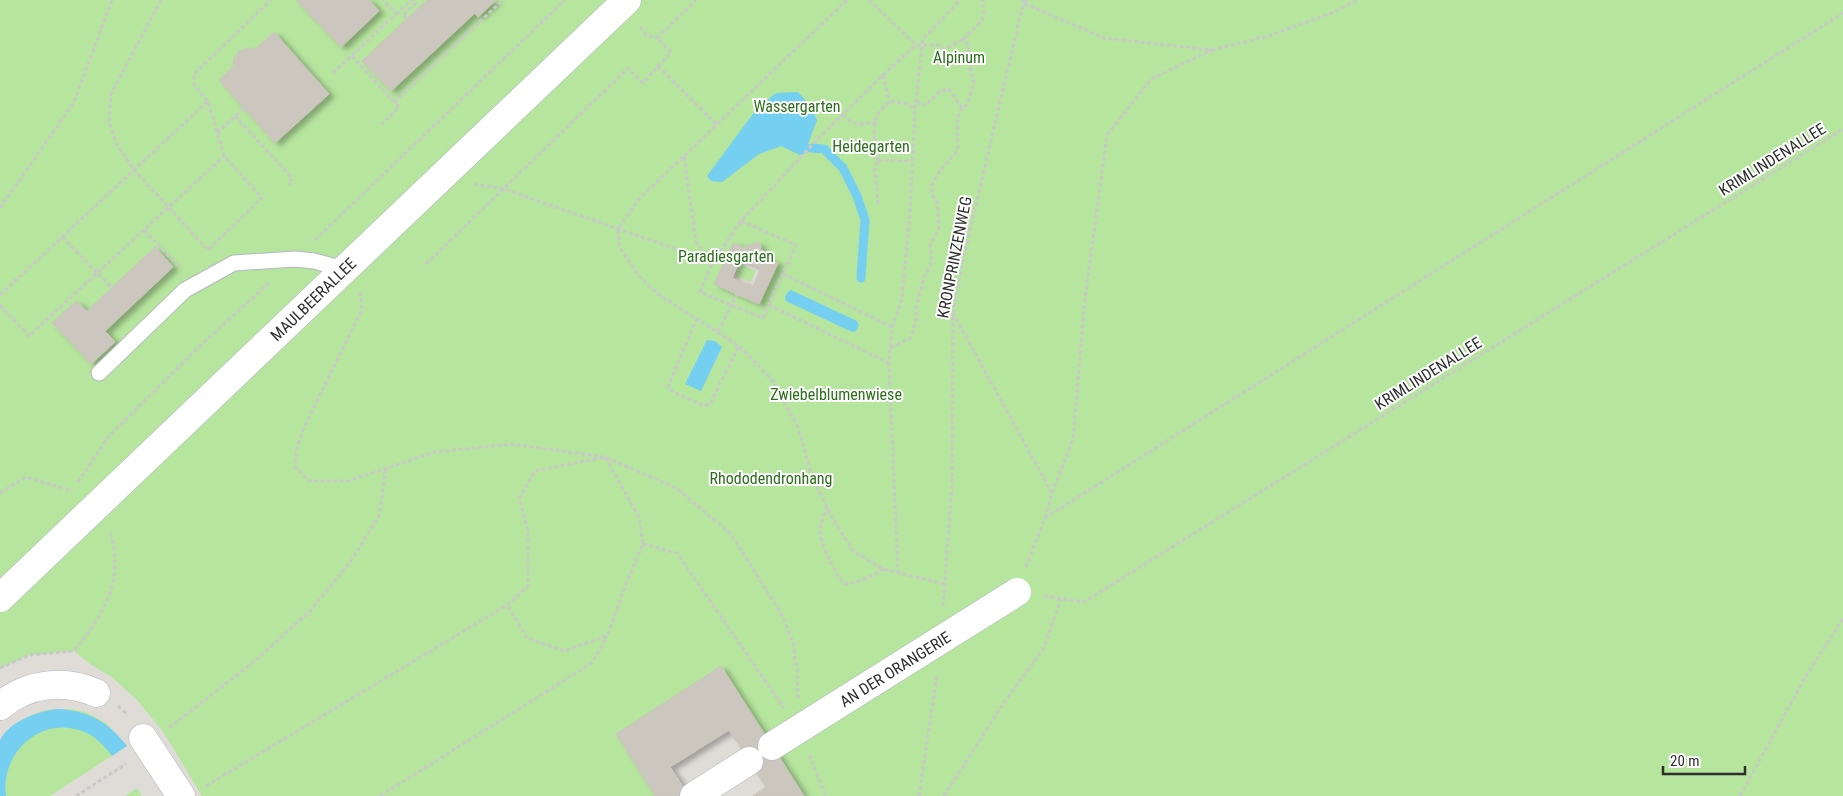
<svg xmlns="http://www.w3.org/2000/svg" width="1843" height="796" viewBox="0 0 1843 796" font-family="'Roboto Condensed',sans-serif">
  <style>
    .green { fill: #b6e59e }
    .plaza { fill: #dfdcd8; fill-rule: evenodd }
    .water { fill: #75cff0 }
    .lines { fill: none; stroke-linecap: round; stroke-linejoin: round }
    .stream { stroke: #75cff0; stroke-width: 9 }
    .building { fill: #cbc7bf; stroke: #cbc5ba; fill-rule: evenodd; filter: url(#shadow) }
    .lane-casing { stroke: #b4b7c1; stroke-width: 17 }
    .street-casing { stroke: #b4b7c1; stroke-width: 29 }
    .secondary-casing { stroke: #b4b7c1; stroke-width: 29 }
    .path { stroke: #c9c9c9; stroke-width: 3; stroke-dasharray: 4 2.5; stroke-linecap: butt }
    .lane { stroke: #fff; stroke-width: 15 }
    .street { stroke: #fff; stroke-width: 28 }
    .secondary { stroke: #fff; stroke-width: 28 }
    .street-bridge-casing { stroke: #b4b7c1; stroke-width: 29; stroke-linecap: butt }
    .street-bridge { stroke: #fff; stroke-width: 28 }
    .labels { text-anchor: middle; stroke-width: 4; stroke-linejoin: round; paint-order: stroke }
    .park-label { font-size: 16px; fill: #2c6e1b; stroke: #fff }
    .street-label { font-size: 16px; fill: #2e2e2e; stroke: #fff }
  </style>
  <defs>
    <filter id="shadow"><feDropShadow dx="5.5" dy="3" stdDeviation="2.5" flood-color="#0004"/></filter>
  </defs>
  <rect width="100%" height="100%" fill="#efe9e1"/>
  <rect class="green" x="0" y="0" width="1843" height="796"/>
  <g class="plaza">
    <path d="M740 259 761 268 753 287 732 278ZM740 264 756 271 751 282 735 276Z"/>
    <polygon points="74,651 90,664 113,678 138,701 164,733 202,796 142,796 137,788 125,796 50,796 127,746 107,724 88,713 72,709 45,710 30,716 6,733 0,741 0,668 30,655"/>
    <polygon points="729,730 766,787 753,796 689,796 670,767"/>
  </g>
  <g class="water">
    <polygon points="798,92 809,104 817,120 808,144 812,148 810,152 800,155 781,146 759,154 722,182 711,181 707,176 758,107 776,93"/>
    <polygon points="791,290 857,321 859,325 856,331 852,332 786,301 785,297 787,293"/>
    <polygon points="707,340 715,341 722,347 701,391 685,384"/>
    <path d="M57 709C87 710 109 722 127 746L112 756C103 744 93 734 79 730 38 717 0 755 6 796H0C0 786 0 748 0 741 7 722 39 711 57 709Z"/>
  </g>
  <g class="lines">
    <polyline class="stream" points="812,148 824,149 843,168 857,196 865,220 861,278"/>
  </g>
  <g class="building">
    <polygon points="296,0 369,0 379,11 341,47"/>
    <polygon points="427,0 496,0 478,17 475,13 391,91 362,61"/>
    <polygon points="274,32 329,94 275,143 219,80 233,67 234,58 239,51 249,48 254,50"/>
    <path d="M733 243 746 248 748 244 752 245 754 243H759L761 247 760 249 764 251 762 256 778 263 759 304 714 284ZM740 259 761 268 753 287 732 278Z"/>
    <polygon points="155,247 173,267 105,331 115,342 91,364 52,323 76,301 87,311"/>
    <polygon points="721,666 804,796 753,796 766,787 729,730 670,767 689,796 655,796 616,734"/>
  </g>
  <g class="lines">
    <g class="lane-casing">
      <polyline id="lane" points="99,373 185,290 234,263 295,259 314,261 344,269"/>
    </g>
    <g class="street-casing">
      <g id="street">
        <path d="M0 706C27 683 64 679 96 693"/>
        <polyline points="143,738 181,796"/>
        <polyline points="772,746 872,683"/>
        <polyline points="694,796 749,761"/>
      </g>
    </g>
    <g class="secondary-casing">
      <polyline id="secondary" points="0,598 627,0"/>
    </g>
    <g class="path">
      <polyline points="161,0 111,94 109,121 116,143 134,170 208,250 262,198 224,156 208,101 194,85 194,74 271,0"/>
      <polyline points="847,0 639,199 618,229 619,246 639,276 658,294 739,346 772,380 798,427 812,477 832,517 853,551 883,569 945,584"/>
      <polyline points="869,0 916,45"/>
      <polyline points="1027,0 1023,3 1104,38 1212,50 1269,36 1334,12 1358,0"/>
      <polyline points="396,14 411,0"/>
      <polyline points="407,19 403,15 416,3 413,0"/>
      <polyline points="640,27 646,35 657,38"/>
      <polyline points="352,56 399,107 382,124"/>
      <polyline points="658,66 718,126"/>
      <polyline points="333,73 396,14 383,0"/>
      <polyline points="883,75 889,101"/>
      <path d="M916 101 924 105 928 103 939 92 949 89 962 108 967 105 974 83 970 68 968 45 964 39C978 21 988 25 982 0"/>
      <polyline points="394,102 503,0"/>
      <path d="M843 115C855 126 859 125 875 122"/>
      <polyline points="235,116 292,178 288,182 290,185"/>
      <polyline points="217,133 244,108"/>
      <polyline points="684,157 696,243 713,261"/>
      <polyline points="878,160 911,161"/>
      <polyline points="474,184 504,189 713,262"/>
      <path d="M878 204 875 166 878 160C875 150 872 125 877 116 879 111 885 106 889 101L905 103 915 109"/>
      <polyline points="0,208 74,102 112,0"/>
      <polyline points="741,221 796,245 763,318 700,292 713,262 741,221 815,142 883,75 916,45 939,45 944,49 964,39"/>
      <polyline points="144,230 180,268"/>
      <polyline points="62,237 112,288"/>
      <polyline points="315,240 565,0"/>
      <polyline points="426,264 628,68 643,83 671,52 657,38 696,0"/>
      <polyline points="783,274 892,327"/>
      <polyline points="360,292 362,309 303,430 297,447 295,467 309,481 348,481 435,452 511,444 605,457 676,488 731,534 782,615 793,643 797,670 798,698"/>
      <polyline points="0,295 208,101"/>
      <polyline points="0,305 29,336 224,156"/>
      <polyline points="769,305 889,363"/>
      <polyline points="953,313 1052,493"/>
      <polyline points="697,318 668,387 673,392 704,406 710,404 739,346"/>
      <polyline points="718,331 737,294"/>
      <polyline points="891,348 911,338 916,320 916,308 924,277 930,267 932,261 930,245 939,227 937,202 932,195 932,185 939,172 958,150 957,119 962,108"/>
      <polyline points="78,482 109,436 200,346 270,282"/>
      <polyline points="0,493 26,477 72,491"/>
      <path d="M827 506C825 514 821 522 820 530 819 541 837 579 845 584 859 582 872 577 883 569"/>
      <polyline points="1045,518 1052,493 1073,439 1085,299 1107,135 1151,79 1212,50"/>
      <polyline points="643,544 677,553 784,708"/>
      <polyline points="1026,567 1045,518 1843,13"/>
      <polyline points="898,574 889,363 892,327 902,299 910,211 915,109 923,39 960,0"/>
      <polyline points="1044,596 1084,602 1843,129"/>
      <polyline points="943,606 952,485 953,312 964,256 1024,0"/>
      <path d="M0 668 30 655 74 651C104 613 125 581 110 531"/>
      <polyline points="118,706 128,715"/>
      <polyline points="169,728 256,660 310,611 351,561 379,516 386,468"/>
      <polyline points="809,755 826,796"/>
      <polyline points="206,786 507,605 528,586 528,530 519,498 535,471 605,457 639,517 643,544 626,584 607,636 564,651 527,638 507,605"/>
      <polyline points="76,796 126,764"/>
      <polyline points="380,796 592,663 607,637"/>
      <polyline points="919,796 937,675"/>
      <polyline points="944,796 1005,701 1044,648 1061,599"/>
      <polyline points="1740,796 1807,674 1843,619"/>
    </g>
    <use href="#lane" class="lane"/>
    <use href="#street" class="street"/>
    <use href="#secondary" class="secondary"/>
    <g class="street-bridge-casing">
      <polyline id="street-bridge" points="872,683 1017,592"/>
    </g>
    <use href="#street-bridge" class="street-bridge"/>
  </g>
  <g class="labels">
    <g class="park-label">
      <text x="959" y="63">Alpinum</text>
      <text x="797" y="112">Wassergarten</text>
      <text x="871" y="152">Heidegarten</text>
      <text x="726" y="262">Paradiesgarten</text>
      <text x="836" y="400">Zwiebelblumenwiese</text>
      <text x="771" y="484">Rhododendronhang</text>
    </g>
    <g class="street-label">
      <text transform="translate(1772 159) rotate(-32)" y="6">KRIMLINDENALLEE</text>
      <text transform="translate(954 257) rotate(-79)" y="6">KRONPRINZENWEG</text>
      <text transform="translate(313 299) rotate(-44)" y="6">MAULBEERALLEE</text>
      <text transform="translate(1428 373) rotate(-32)" y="6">KRIMLINDENALLEE</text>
      <text transform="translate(895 669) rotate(-32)" y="6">AN DER ORANGERIE</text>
    </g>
  </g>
  <path d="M1663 766v8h82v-8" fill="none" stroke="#2e2e2e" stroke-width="2.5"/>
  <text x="1670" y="766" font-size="15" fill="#2e2e2e" stroke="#ffffff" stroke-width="4" paint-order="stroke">20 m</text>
</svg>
